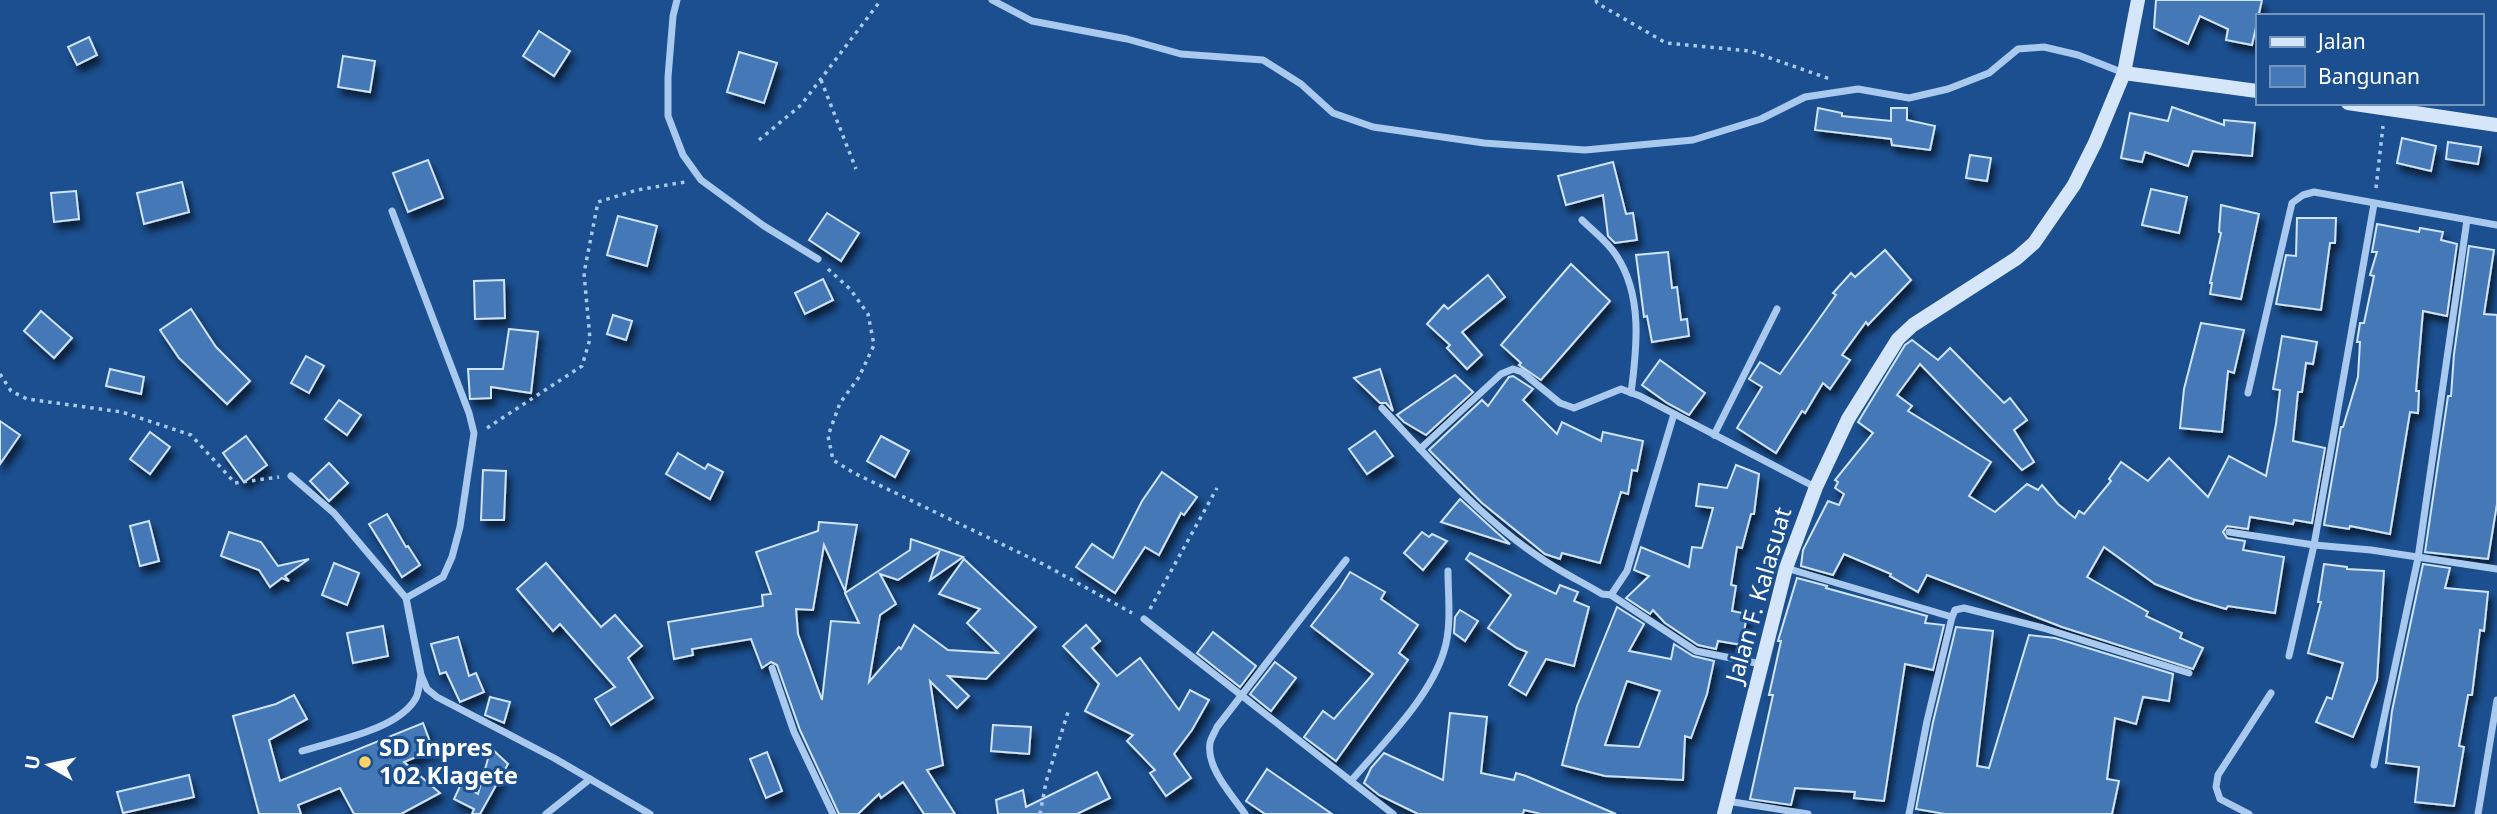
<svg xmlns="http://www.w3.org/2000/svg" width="2497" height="814" viewBox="0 0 2497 814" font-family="'Noto Sans',sans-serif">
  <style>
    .building { fill: #4478b7; stroke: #cfe3fa; stroke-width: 2; fill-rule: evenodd; filter: url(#shadow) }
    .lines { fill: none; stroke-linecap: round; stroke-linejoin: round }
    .path { stroke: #a9c9ee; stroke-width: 3.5; stroke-dasharray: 3.5 5; stroke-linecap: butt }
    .street { stroke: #a9c9ee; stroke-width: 7 }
    .secondary { stroke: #d6e6fa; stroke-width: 14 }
    .poi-dot { fill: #ffd166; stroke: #1b4f8f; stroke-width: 2.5 }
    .labels { text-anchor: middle; stroke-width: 6; stroke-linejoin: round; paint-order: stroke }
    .street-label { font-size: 24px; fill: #fff; stroke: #1b4f8f }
    .poi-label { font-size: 24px; font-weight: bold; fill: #fff; stroke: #1b4f8f; text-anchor: start }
  </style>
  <defs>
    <filter id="shadow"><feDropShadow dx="4" dy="7" stdDeviation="3.5" flood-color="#0009"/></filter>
  </defs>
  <rect width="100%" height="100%" fill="#1b4f8f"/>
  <g class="building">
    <polygon points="2156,0 2262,0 2252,45 2226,40 2228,29 2200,16 2188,44 2154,28"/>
    <polygon points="539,31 570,51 554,76 523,56"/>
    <polygon points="89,37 97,55 77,65 68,47"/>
    <polygon points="739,52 777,63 764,103 727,92"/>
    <polygon points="343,56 375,61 370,92 338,87"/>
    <polygon points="2172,107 2224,125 2224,120 2255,123 2252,156 2193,151 2188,166 2145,152 2142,162 2121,158 2130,113 2168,121"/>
    <polygon points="1818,108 1842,113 1842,116 1891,121 1891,108 1907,108 1907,120 1935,126 1930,150 1892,145 1891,139 1815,130"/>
    <polygon points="2402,138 2436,146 2431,171 2397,163"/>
    <polygon points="2448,142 2481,147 2478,164 2446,159"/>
    <polygon points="1970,155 1991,158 1987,181 1966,178"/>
    <polygon points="428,160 443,198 408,212 393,173"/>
    <polygon points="1613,162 1626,214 1633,213 1637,240 1615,243 1608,236 1603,195 1566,205 1558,176"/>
    <polygon points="182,182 189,212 144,224 137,193"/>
    <polygon points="2151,189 2187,197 2179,233 2142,225"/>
    <polygon points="76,191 79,219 54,222 51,193"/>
    <polygon points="2221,205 2259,214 2241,299 2210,294 2212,283 2210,283 2221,233 2219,232"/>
    <polygon points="827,213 859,233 841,261 809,240"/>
    <polygon points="618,216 657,226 647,266 607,255"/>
    <polygon points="2297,218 2336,218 2335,243 2330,243 2321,310 2276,304 2286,255 2296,256"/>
    <polygon points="2377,224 2419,232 2420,228 2443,232 2441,240 2457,244 2447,316 2423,311 2416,391 2419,391 2418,413 2410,412 2390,534 2350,526 2349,529 2324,525 2341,427 2343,427 2358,377 2360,342 2357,342 2360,323 2364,323 2374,276 2370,275 2377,252 2372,252"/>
    <polygon points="2469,246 2494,250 2484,314 2497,315 2497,504 2488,559 2425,552 2448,396 2451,396 2454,354"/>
    <polygon points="1885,250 1911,280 1868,325 1866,322 1842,355 1850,360 1830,389 1823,383 1805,413 1802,411 1776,453 1737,428 1762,387 1749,379 1760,362 1780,374 1836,295 1833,293 1851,273 1855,277"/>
    <polygon points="1668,252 1672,288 1677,287 1681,320 1687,319 1689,336 1652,342 1647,316 1644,317 1636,255"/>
    <polygon points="1571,264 1610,301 1541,380 1519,365 1521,363 1501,345"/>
    <polygon points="1488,275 1505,297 1462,332 1482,355 1467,369 1447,348 1450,345 1427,324 1444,305 1448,309"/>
    <polygon points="823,279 833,300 805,314 795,293"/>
    <polygon points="504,280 505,318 475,319 474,281"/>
    <polygon points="191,309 216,347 250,381 227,404 179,358 160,330"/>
    <polygon points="41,311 72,338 54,358 24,331"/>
    <polygon points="613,315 632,321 626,340 607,334"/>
    <polygon points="2201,323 2244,330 2234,373 2228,371 2222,432 2180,428 2184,389"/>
    <polygon points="509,329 538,332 531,393 491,387 491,398 470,399 468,369 503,369"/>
    <polygon points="2282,336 2317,342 2313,364 2306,363 2302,392 2298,392 2293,441 2325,448 2312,523 2294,520 2293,524 2250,517 2248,529 2227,526 2223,532 2227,538 2245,541 2243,550 2284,557 2275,613 2228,606 2226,609 2193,599 2155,584 2104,547 2087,577 2148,612 2146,616 2182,633 2180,638 2203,648 2193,669 2062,627 1927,575 1918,592 1890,576 1891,574 1844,554 1833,575 1801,566 1803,550 1828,501 1839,505 1844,494 1835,488 1838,482 1835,480 1873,433 1858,422 1905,345 1912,340 1938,360 1950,348 2004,403 2010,398 2027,420 2014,430 2034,462 2022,470 1920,364 1897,395 1912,406 1908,411 1991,462 1969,496 1995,512 2027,484 2038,490 2042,485 2058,504 2075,518 2079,511 2084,514 2111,481 2109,479 2121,462 2148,481 2169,458 2208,497 2229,456 2266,476 2276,424 2280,390 2273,389"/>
    <polygon points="306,356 324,366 309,393 291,383"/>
    <polygon points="1660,360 1705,393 1689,415 1667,403 1642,385"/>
    <polygon points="110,369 144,377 141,394 106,386"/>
    <polygon points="1380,369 1393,411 1386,403 1380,403 1354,378"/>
    <polygon points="1455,375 1473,392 1426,435 1404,422 1397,415"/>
    <polygon points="1513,376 1533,389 1523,400 1557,434 1562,422 1601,441 1603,432 1643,441 1637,471 1632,470 1628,494 1621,492 1600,563 1562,553 1560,559 1545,554 1482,503 1429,450 1482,400 1488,406 1509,377"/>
    <polygon points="339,400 361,415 347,435 325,419"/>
    <polygon points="0,421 20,435 0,464"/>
    <polygon points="1375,431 1393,456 1367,474 1349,449"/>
    <polygon points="150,432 170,447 150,474 130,459"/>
    <polygon points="246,436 267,465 244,482 223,453"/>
    <polygon points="881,436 909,451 895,477 867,461"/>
    <polygon points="678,453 705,469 708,464 723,472 710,499 666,474"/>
    <polygon points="329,463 348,483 329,501 310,481"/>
    <polygon points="1736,465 1759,474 1754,514 1751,514 1742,548 1737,547 1731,585 1736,586 1732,611 1747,614 1742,645 1718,641 1716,649 1698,645 1665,623 1653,610 1650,614 1626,598 1649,576 1634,570 1641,547 1689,567 1692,547 1702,548 1713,508 1696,506 1699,484 1727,488"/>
    <polygon points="483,470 506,471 504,520 481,520"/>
    <polygon points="1162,472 1197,497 1184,515 1181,513 1159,555 1145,547 1115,593 1076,567 1092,544 1113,558 1142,501"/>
    <polygon points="1460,499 1494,530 1510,544 1441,522"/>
    <polygon points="387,514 406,547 408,546 420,565 402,577 369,524"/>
    <polygon points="149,521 159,561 140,566 130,526"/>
    <polygon points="819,522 857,525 845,591 824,545 813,610 796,609 798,634 822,700 831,621 859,623 845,593 910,550 911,539 963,557 930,580 939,552 898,580 880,574 896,604 880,615 869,682 899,647 901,649 914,625 948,650 998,653 967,623 980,609 939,594 964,559 1036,627 986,679 948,676 969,696 957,708 930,681 943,765 927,770 955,814 924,814 903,782 881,798 879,794 858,814 839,814 800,730 777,665 771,662 762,668 751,639 692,649 693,655 674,659 668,622 763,606 762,595 771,594 756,552 818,531"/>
    <polygon points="229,532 261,542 278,566 309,559 285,576 289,581 282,578 270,587 259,570 221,556"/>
    <polygon points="1422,532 1429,537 1432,534 1447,541 1423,570 1404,553"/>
    <polygon points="1470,553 1556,594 1560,585 1578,592 1574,601 1589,607 1574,666 1546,659 1526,695 1509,685 1527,652 1517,648 1488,628 1511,595 1466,559"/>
    <polygon points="334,563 359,573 347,605 322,595"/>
    <polygon points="546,563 601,627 615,615 642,646 628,658 653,698 611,725 595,699 615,687 560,624 553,631 517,589"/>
    <polygon points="2324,564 2347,567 2347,569 2384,571 2377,680 2353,737 2316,722 2327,697 2332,699 2343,663 2308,653 2321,602 2318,602"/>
    <polygon points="2423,564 2450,568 2445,588 2488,592 2484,631 2480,630 2472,695 2468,695 2459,746 2464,747 2454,806 2415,802 2419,767 2386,763 2392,711"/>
    <polygon points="1350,572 1385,592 1381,599 1418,625 1399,653 1408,660 1336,761 1304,737 1323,711 1334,719 1373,674 1311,626 1340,588"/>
    <polygon points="1797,578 1827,586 1826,588 1927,616 1925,623 1944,625 1933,670 1905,664 1884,801 1854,798 1855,792 1795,788 1791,805 1750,799 1773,695 1769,695 1781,641 1778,641"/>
    <path d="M1617 607 1644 624 1629 651 1671 659 1674 644 1693 656 1714 661 1707 694 1691 738 1685 736 1683 780 1605 776 1562 765 1577 706ZM1627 681 1660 691 1639 747 1605 745Z"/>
    <polygon points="1460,610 1478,621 1465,641 1454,633 1455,617"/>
    <polygon points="1086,625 1100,641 1092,648 1117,676 1140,658 1179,710 1190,690 1209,700 1192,730 1174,754 1191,778 1166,796 1150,773 1155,770 1127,741 1133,735 1085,711 1099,684 1063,646"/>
    <polygon points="383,626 388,656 353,663 347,633"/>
    <polygon points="1956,627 1993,631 1977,766 1989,768 2029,635 2055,638 2173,674 2169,701 2143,697 2136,724 2115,718 2107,779 2119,781 2112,814 1945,814 1916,809 1933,722"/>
    <polygon points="1213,632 1256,666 1240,687 1197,653"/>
    <polygon points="458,637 469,676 476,673 484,692 460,702 446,672 440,674 431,644"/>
    <polygon points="1275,662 1296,678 1271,711 1250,694"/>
    <polygon points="294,695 307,719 269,740 280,781 423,723 433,750 404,762 440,793 401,814 354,814 340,788 298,805 301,814 259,814 233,716 276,704"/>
    <polygon points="490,697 510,702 504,723 485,715"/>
    <polygon points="1450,713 1487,717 1481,773 1514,780 1516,773 1526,776 1616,814 1541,814 1524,810 1523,814 1418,814 1379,795 1364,783 1371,768 1384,753 1443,780"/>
    <polygon points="993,725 1031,727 1029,754 991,751"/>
    <polygon points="491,748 508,764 480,814 472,814 474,809 454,799 461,784 478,794"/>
    <polygon points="767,752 782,791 766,798 750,759"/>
    <polygon points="1267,769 1332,814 1265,814 1246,801"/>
    <polygon points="1097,772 1110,798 1077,814 998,814 996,800 1023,790 1026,807"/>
    <polygon points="189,775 194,797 123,813 117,792"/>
  </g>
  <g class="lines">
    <g class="path">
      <polyline points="1596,0 1597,3 1666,43 1750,51 1830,79"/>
      <polyline points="821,80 856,169"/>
      <polyline points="759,140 801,105 881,0"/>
      <polyline points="2376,188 2383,126"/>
      <polyline points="828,269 850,289 868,314 874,345 859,377 840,403 828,436 833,460 854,473 1043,564 1132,613"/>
      <polyline points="0,374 11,391 27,399 122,412 191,435 235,483 279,477"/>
      <polyline points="487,428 582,366 590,339 584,273 598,202 637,190 685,182"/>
      <polyline points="1150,609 1217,488"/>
      <polyline points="1040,814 1046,782 1068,712"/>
    </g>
    <g class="street">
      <polyline points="677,0 673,16 668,77 668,116 683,155 701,180 764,226 818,259"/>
      <polyline points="992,0 1032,21 1127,39 1181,54 1263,60 1301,84 1333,113 1373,127 1484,143 1585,150 1693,140 1761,119 1805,97 1858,89 1909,98 1948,89 1989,73 2018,49 2044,47 2078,55 2124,73"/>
      <polyline points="392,211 469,413 474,433 460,527 452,557 443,577 406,598"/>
      <path d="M1582 220C1593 231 1607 241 1616 255 1643 295 1637 348 1631 393"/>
      <polyline points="2248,393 2292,203 2303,195 2314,192 2497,225"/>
      <path d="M1382 408C1431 460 1481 519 1542 559 1561 572 1582 582 1602 594L1611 595 1627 571 1674 414"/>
      <polyline points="1714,435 1777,309"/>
      <polyline points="1420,449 1501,374 1513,369 1522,372 1560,403 1574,408 1621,389 1640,396 1815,487"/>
      <polyline points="291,476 334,513 406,598 421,675 427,689 437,697 554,758 650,814"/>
      <polyline points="2229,532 2314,545 2371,550 2497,569"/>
      <polyline points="1786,568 1952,617"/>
      <polyline points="1611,595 1696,651 1761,664"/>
      <polyline points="1144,619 1393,814"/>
      <polyline points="2289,656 2314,545 2374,204"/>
      <polyline points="772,668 794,732 833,814"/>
      <path d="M302 751C336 740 398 730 416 698 419 692 419 683 421 676"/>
      <polyline points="2374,765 2418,558 2467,220"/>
      <path d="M1351 781C1383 743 1430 698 1444 651 1452 626 1448 596 1448 571"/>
      <polyline points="1727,801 1808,814"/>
      <polyline points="546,814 590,779"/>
      <path d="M1245 814C1232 795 1206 768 1210 743 1211 738 1215 732 1217 727L1346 560"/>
      <polyline points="1909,814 1927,721 1952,617 1955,610 1964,608 2043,628 2189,673"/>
      <polyline points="2249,814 2220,799 2216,787 2218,775 2271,693"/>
      <polyline points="2478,814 2497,700"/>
    </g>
    <g class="secondary">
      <polyline points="2124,73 2257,91"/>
      <polyline points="2348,103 2497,125"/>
      <polyline points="1724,814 1786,568 1816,487 1848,419 1898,339 1913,325 2017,258 2034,243 2074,185 2095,143 2124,73 2138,0"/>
    </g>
  </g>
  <circle class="poi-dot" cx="365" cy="762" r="7"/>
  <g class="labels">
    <g class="street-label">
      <text transform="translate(1759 595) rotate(-74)" y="8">Jalan F. Kalasuat</text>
    </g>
    <g class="poi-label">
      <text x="379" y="756">SD Inpres<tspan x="379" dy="28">102 Klagete</tspan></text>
    </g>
  </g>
  <rect x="2256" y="14" width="228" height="91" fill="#1b4f8f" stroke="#7695bc" stroke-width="2"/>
  <rect x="2270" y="37" width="35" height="10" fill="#d6e6fa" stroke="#7695bc" stroke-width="2"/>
  <text x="2318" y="49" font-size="21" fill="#ffffff">Jalan</text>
  <rect x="2270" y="66" width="35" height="21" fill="#4478b7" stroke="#7695bc" stroke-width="2"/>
  <text x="2318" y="84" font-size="21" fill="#ffffff">Bangunan</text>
  <g transform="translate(49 765) rotate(279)" stroke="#1b4f8f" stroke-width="5" paint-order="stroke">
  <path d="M0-5L12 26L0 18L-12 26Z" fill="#ffffff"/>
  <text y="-10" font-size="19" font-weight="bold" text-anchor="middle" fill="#ffffff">U</text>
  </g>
</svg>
